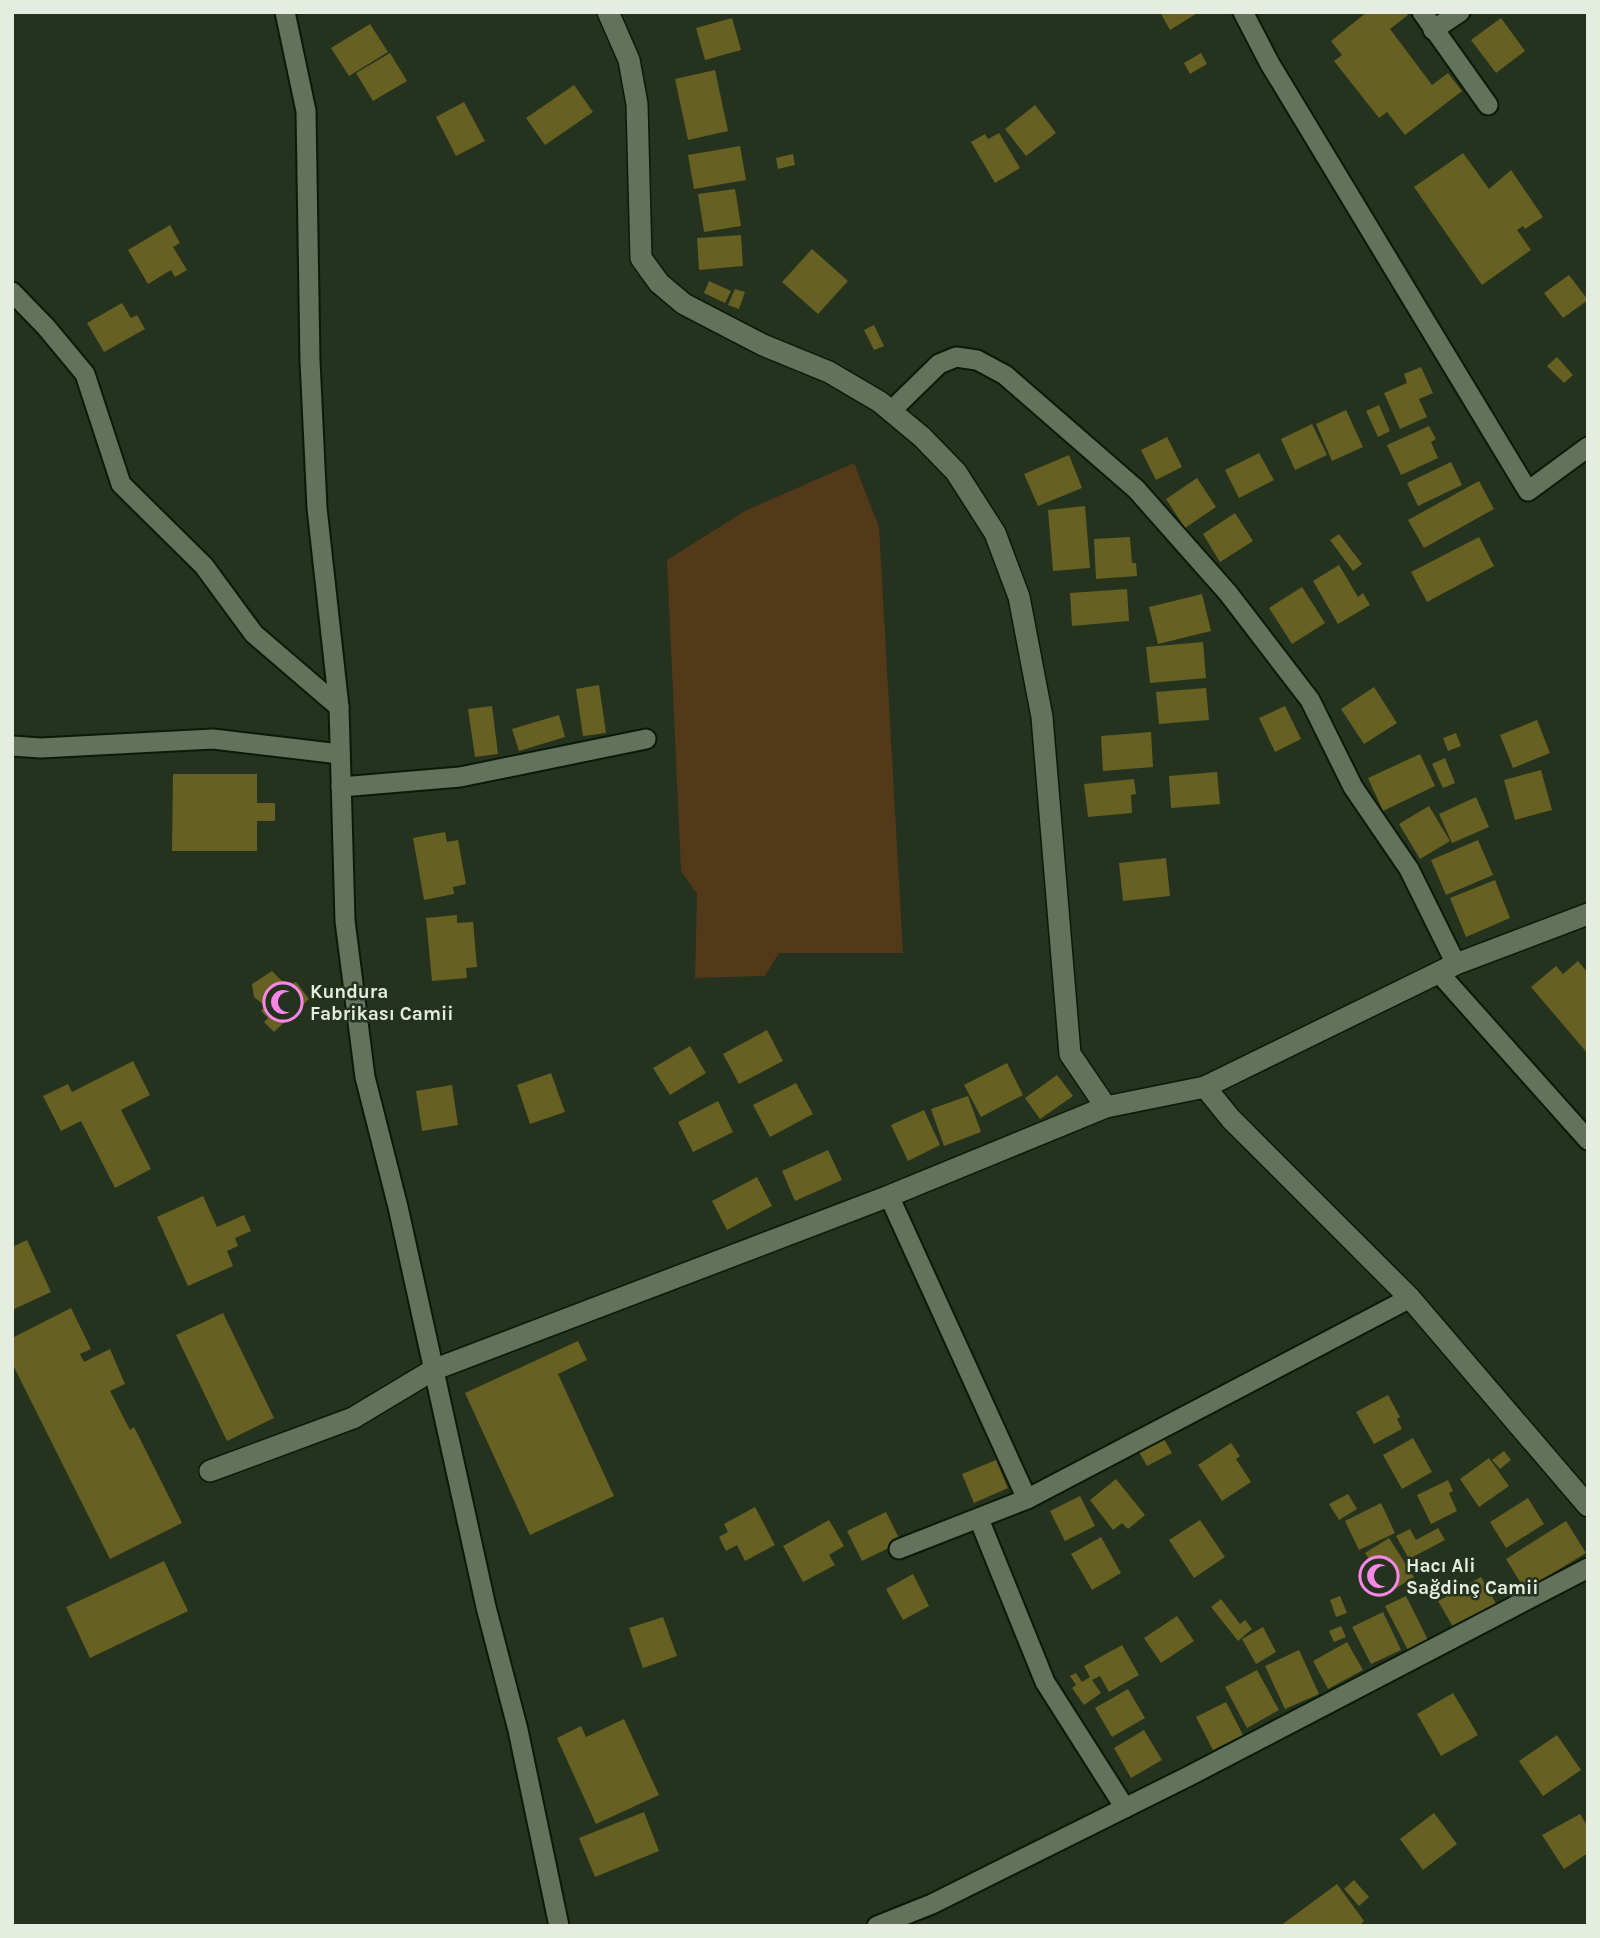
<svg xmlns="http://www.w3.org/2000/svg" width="1600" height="1938" viewBox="0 0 1600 1938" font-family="Karla,sans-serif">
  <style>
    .green { fill: #523919 }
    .building { fill: #666022 }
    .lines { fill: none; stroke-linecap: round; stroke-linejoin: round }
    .minor-casing { stroke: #0d1907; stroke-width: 23 }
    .tertiary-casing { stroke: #0d1907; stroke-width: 24 }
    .minor { stroke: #62725b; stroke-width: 19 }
    .tertiary { stroke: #62725b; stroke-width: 21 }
    .labels { text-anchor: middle; stroke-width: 5; stroke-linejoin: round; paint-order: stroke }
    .poi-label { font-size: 19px; font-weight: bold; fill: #e4ede0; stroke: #24321e; text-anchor: start }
  </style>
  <rect width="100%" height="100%" fill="#24321e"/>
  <polygon class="green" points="854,463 879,527 903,953 779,953 765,976 695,978 697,894 681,871 667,560 745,511"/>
  <g class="building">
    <polygon points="1160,12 1199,12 1170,30"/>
    <polygon points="1367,12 1405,12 1408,15 1390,29 1432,85 1448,73 1462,91 1405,135 1387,112 1379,118 1334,61 1342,55 1331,41"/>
    <polygon points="732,18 741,50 705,60 696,28"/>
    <polygon points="1501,18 1525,51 1496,73 1471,40"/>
    <polygon points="370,24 388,52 349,76 331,48"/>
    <polygon points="390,53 407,81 373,101 356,73"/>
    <polygon points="1201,53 1207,64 1190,74 1184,63"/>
    <polygon points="715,70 728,131 688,140 675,79"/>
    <polygon points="574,85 593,112 545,145 526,118"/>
    <polygon points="464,102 485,141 456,156 436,117"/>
    <polygon points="1035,105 1056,133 1026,156 1005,129"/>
    <polygon points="999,133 1020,168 995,183 971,142 985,134 988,139"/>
    <polygon points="740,146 746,180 694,189 688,155"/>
    <polygon points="1463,153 1489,189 1511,170 1543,217 1525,229 1523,226 1517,230 1531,250 1482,285 1414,187"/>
    <polygon points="793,154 795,165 778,169 776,158"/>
    <polygon points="735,189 741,226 704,232 698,194"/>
    <polygon points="170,225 180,243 173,247 187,270 175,277 171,270 148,284 128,250"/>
    <polygon points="741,235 743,266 699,270 697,238"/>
    <polygon points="812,249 848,281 818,314 782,282"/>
    <polygon points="1569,275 1588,300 1563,318 1544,293"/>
    <polygon points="709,281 731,291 725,303 704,293"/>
    <polygon points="735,289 745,292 739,309 728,305"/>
    <polygon points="122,303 131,318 137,315 145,329 104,352 87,323"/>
    <polygon points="874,325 884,346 874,350 864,330"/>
    <polygon points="1557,357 1573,375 1564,383 1547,366"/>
    <polygon points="1421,367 1433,393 1419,399 1427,417 1400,429 1384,393 1407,383 1404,374"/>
    <polygon points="1379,405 1390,431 1378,437 1366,411"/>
    <polygon points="1346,410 1363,447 1332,461 1316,424"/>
    <polygon points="1312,424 1327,455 1295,470 1281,439"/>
    <polygon points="1429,426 1436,439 1431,442 1438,458 1401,475 1387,445"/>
    <polygon points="1167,437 1182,467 1156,480 1141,450"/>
    <polygon points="1259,453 1274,480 1239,498 1225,470"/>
    <polygon points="1069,455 1082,488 1038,506 1024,474"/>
    <polygon points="1451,462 1462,485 1418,506 1407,483"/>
    <polygon points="1197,478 1216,507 1185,528 1166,499"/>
    <polygon points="1479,481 1494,509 1424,548 1408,520"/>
    <polygon points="1085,506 1090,568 1053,571 1048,510"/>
    <polygon points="1235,513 1253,541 1220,562 1203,534"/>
    <polygon points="1339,534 1362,564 1353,571 1330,540"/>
    <polygon points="1130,537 1132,563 1136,563 1137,576 1096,579 1094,539"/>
    <polygon points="1479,537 1494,566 1427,602 1411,572"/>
    <polygon points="1339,565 1358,597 1363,593 1370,605 1338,624 1313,581"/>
    <polygon points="1302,587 1325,623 1292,644 1269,608"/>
    <polygon points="1127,589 1129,621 1072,626 1070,593"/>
    <polygon points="1202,594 1211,631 1158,644 1149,607"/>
    <polygon points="1203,642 1206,678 1150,683 1146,647"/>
    <polygon points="599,685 606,733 583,736 576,689"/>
    <polygon points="1374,687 1397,723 1364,744 1341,709"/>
    <polygon points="1206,688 1209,720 1159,724 1156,692"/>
    <polygon points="492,706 498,754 475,757 468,709"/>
    <polygon points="1285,706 1301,739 1275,752 1259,718"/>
    <polygon points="559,715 565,737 519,751 512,729"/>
    <polygon points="1537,720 1550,753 1513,768 1500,735"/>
    <polygon points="1151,732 1153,767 1103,771 1101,736"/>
    <polygon points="1456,733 1461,746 1448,751 1443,738"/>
    <polygon points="1420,754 1435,786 1383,811 1368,778"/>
    <polygon points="1445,758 1455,783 1443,788 1432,764"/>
    <polygon points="1541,770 1552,810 1515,820 1504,780"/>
    <polygon points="1217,772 1220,804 1171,808 1169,776"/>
    <polygon points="173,774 257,774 257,803 275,803 275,821 257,821 257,851 172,851"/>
    <polygon points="1134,779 1136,794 1131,795 1132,813 1088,817 1084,784"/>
    <polygon points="1476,797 1489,827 1452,843 1439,814"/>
    <polygon points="1429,806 1450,841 1420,859 1399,824"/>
    <polygon points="445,832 447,842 458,840 466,884 453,887 454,894 424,900 413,838"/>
    <polygon points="1478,840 1493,875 1446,895 1431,860"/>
    <polygon points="1166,858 1170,896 1123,901 1119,863"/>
    <polygon points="1495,880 1510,918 1466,937 1450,898"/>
    <polygon points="457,915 457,923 473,922 477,967 466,968 467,978 432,981 426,918"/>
    <polygon points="1578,961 1588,973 1588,1054 1531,987 1556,966 1563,974"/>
    <polygon points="272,971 287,986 296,982 309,999 274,1032 264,1022 268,1018 261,1011 265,1006 254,997 252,984"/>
    <polygon points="767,1030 783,1061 739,1084 723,1054"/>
    <polygon points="690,1046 706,1073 670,1095 653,1068"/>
    <polygon points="133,1061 150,1095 121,1110 151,1169 115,1188 81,1121 61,1131 43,1096 68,1084 72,1092"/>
    <polygon points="1007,1063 1023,1095 981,1117 964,1085"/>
    <polygon points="551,1073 565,1112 530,1124 517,1085"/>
    <polygon points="1057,1075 1073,1096 1040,1119 1025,1098"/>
    <polygon points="796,1083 813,1114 770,1137 753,1105"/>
    <polygon points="452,1085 458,1125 422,1131 416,1091"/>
    <polygon points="968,1096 981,1132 944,1146 931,1109"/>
    <polygon points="718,1101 733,1132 693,1152 678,1122"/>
    <polygon points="924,1110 940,1145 908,1161 891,1125"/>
    <polygon points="828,1150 842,1180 795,1201 782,1171"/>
    <polygon points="757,1177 772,1206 727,1230 712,1201"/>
    <polygon points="203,1196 217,1227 244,1215 251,1231 235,1238 238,1246 227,1251 233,1266 188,1286 157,1217"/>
    <polygon points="27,1240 51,1292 12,1310 12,1247"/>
    <polygon points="71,1308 91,1349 80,1354 84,1362 110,1349 125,1384 110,1391 130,1430 134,1427 182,1523 110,1559 12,1363 12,1338"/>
    <polygon points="223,1313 274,1418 227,1441 176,1335"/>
    <polygon points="578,1341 587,1360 558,1374 614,1496 530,1535 465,1393"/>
    <polygon points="1388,1395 1400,1417 1397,1419 1402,1429 1374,1444 1356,1412"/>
    <polygon points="1413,1438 1432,1472 1402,1489 1383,1455"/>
    <polygon points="1164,1439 1172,1453 1147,1466 1139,1452"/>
    <polygon points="1231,1443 1240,1456 1236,1459 1251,1482 1222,1501 1198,1465"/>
    <polygon points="1504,1451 1511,1460 1500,1469 1492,1460"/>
    <polygon points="1489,1458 1509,1486 1479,1507 1460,1479"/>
    <polygon points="996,1460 1008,1488 974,1503 962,1474"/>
    <polygon points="1116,1479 1145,1515 1128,1529 1122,1523 1113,1530 1090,1500"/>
    <polygon points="1448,1480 1453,1491 1449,1493 1457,1511 1431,1524 1417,1495"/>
    <polygon points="1348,1494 1357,1509 1339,1520 1329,1504"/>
    <polygon points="1080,1496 1095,1526 1065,1541 1050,1511"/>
    <polygon points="1528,1498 1544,1524 1506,1548 1490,1522"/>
    <polygon points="1381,1503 1395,1533 1359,1550 1345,1521"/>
    <polygon points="755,1507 775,1545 745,1561 737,1545 726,1551 719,1537 728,1532 724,1524"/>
    <polygon points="886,1512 901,1542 862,1561 847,1531"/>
    <polygon points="829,1520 844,1546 829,1555 835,1565 803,1582 783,1546"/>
    <polygon points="1200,1520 1225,1557 1194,1578 1169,1540"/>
    <polygon points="1566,1521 1586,1553 1525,1590 1506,1559"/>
    <polygon points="1438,1528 1445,1540 1409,1559 1396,1536 1410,1529 1416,1540"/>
    <polygon points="1101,1537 1121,1573 1092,1590 1071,1554"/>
    <polygon points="1389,1538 1414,1577 1390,1592 1365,1553"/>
    <polygon points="164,1561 188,1611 90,1658 66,1607"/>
    <polygon points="913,1574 929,1606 903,1620 886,1589"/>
    <polygon points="1481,1577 1498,1607 1456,1632 1438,1601"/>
    <polygon points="1340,1596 1347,1613 1336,1617 1330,1600"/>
    <polygon points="1406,1596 1429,1642 1409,1652 1385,1606"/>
    <polygon points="1221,1599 1240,1624 1245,1620 1252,1629 1238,1641 1211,1607"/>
    <polygon points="1383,1612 1401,1650 1371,1664 1352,1627"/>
    <polygon points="1177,1616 1194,1641 1161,1663 1144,1638"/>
    <polygon points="663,1617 677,1656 643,1668 629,1628"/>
    <polygon points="1341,1626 1346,1637 1334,1642 1329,1631"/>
    <polygon points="1263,1627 1276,1652 1256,1664 1242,1639"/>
    <polygon points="1347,1642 1363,1670 1328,1689 1313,1661"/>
    <polygon points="1122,1645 1139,1675 1109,1692 1100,1676 1092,1680 1101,1693 1084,1705 1072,1688 1076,1685 1070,1676 1076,1673 1082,1682 1090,1677 1084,1666"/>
    <polygon points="1299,1650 1319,1694 1285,1709 1265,1666"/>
    <polygon points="1257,1670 1279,1710 1247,1728 1225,1687"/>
    <polygon points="1128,1689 1145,1718 1112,1737 1095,1708"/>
    <polygon points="1453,1693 1478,1735 1441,1756 1417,1714"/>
    <polygon points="1226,1702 1243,1735 1213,1750 1196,1717"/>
    <polygon points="624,1719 659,1795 596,1824 557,1738 581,1726 586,1737"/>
    <polygon points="1144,1730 1162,1760 1131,1778 1114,1748"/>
    <polygon points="1557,1735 1581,1770 1543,1796 1519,1761"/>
    <polygon points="644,1812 659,1851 595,1877 579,1838"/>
    <polygon points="1434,1813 1457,1844 1423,1870 1400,1839"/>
    <polygon points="1580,1814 1588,1827 1588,1853 1564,1869 1542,1835"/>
    <polygon points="1354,1880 1369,1897 1359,1906 1344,1889"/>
    <polygon points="1337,1884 1364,1921 1359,1926 1280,1926"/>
  </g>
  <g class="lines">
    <g class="minor-casing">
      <g id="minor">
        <polyline points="285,12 306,111 310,361 317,508 339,707 345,921 365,1077 398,1207 486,1607 518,1730 559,1926"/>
        <polyline points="1243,12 1270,64 1528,491 1588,447"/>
        <polyline points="1422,12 1488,105"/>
        <polyline points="1433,30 1460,12"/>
        <polyline points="12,292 46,327 85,374 121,484 204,566 254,634 339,707"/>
        <polyline points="891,411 939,364 956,357 977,360 1005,375 1136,489 1228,593 1310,700 1353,787 1409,869 1456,964"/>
        <polyline points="12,746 41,748 213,739 340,754"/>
        <polyline points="341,787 460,777 646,739"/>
        <polyline points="1440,974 1588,1140"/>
        <polyline points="889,1196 1027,1499"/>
        <polyline points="979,1519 1045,1682 1125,1808"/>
        <polyline points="899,1549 1027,1499 1410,1298"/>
        <polyline points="877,1926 932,1904 1189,1776 1588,1568"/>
      </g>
    </g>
    <g class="tertiary-casing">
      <g id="tertiary">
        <polyline points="608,12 629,60 637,104 641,258 659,283 684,304 763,345 829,372 880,402 922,437 956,472 995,533 1019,597 1042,717 1070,1054 1106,1107"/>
        <polyline points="1205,1087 1231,1119 1410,1298 1588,1506"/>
        <polyline points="210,1471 353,1418 433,1370 889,1196 1106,1107 1205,1087 1456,964 1588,914"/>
      </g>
    </g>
    <use href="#minor" class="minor"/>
    <use href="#tertiary" class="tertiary"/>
  </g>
  <defs>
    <g id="mosque-ring" transform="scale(2.0125)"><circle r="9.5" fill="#24321e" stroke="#fa87e8" stroke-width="1.5"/><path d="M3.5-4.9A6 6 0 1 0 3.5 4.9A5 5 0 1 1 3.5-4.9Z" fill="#fa87e8"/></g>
  </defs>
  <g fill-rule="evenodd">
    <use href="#mosque-ring" x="283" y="1002"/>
    <use href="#mosque-ring" x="1379" y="1576"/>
  </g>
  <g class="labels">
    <g class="poi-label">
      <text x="310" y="998">Kundura<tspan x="310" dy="22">Fabrikası Camii</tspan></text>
      <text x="1406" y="1572">Hacı Ali<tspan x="1406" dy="22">Sağdinç Camii</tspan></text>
    </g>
  </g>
  <rect width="1600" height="1938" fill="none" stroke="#e4ede0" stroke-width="28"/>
</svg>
